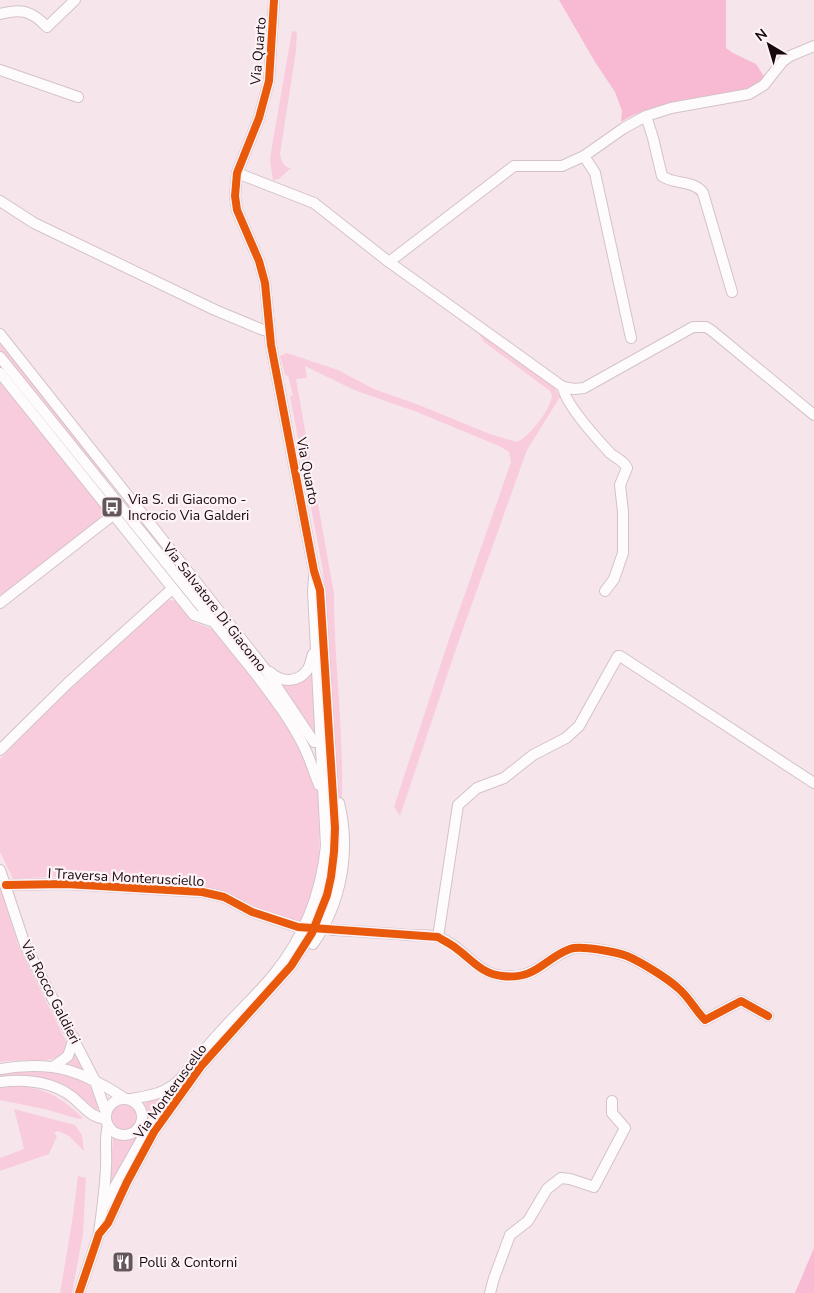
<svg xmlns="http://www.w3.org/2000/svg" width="814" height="1293" viewBox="0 0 814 1293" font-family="'Nunito Sans',sans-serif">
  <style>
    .green { fill: #f9ccdd }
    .forest { fill: #f8b9d3 }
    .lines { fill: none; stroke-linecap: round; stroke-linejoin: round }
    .minor-casing { stroke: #d3c3c9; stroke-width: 12 }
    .minor { stroke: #fefbfc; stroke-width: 10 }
    .cycleway-casing { stroke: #fdf3f6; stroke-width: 11 }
    .cycleway { stroke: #e8590c; stroke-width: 8 }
    .labels { text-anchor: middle; stroke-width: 4.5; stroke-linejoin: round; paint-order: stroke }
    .street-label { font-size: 14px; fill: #17080e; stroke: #fdf3f6 }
    .poi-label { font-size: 14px; fill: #17080e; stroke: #fdf3f6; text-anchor: start }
  </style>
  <rect width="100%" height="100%" fill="#f6e6ec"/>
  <g class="green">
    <path d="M292 31 297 32 296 51 280 154C282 162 283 167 291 168L279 179 273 180 270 161 271 152Z"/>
    <path d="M478 332 554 387 560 397 527 450 457 646 400 816 394 807 446 648 511 462 509 452 499 446 417 412 354 390 305 366 307 378 296 379 334 594C334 663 344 731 342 801L336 803 337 779 323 571 290 396 293 395 288 376 285 375 280 356 287 353 338 370 374 389 419 405 490 434 517 442C531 435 549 411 552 396L550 391 484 342Z"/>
    <polygon points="0,342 97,463 106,479 115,492 0,350"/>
    <polygon points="0,380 104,510 104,515 0,596"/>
    <path d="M170 600 176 601 182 605 194 622 217 631 251 673 287 727 307 764 315 783 320 805 319 873 303 923 253 909 233 896 215 889 140 885 64 876 13 879 0 852V759C52 704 108 654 164 603Z"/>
    <polygon points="310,673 314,675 317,740 280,683"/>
    <path d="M0 887 18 945 66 1041C66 1064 41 1060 25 1060 16 1060 8 1061 0 1062Z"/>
    <polygon points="75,1052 85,1071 65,1064"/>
    <path d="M24 1070C42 1071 76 1072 90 1086 95 1092 97 1100 99 1108L94 1111C58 1084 47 1072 0 1077V1073Z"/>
    <path d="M20 1086C48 1089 63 1099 83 1118L79 1119 44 1109 0 1100V1088Z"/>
    <polygon points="160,1099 162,1101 151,1116 149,1115 144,1103"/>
    <circle cx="124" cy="1116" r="14"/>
    <polygon points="14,1109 75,1125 82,1135 84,1151 69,1136 58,1131 54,1133 57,1136 49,1154 0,1171 0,1158 24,1149"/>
    <polygon points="138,1136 109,1191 113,1138 124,1140"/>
    <polygon points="78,1176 86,1178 83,1234 72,1293 60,1293 72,1222"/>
  </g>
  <g class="forest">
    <path d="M559 0H726V48L733 53 756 64 765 78C748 92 731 94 710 97 680 103 647 105 621 122L622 111 615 92 595 62Z"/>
    <polygon points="814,1248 814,1293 795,1293"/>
  </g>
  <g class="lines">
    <g class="minor-casing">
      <g id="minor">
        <path d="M0 14C21 8 32 11 47 27L75 0"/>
        <polyline points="0,70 78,97"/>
        <path d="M646 116 653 138 662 176C674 185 695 180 703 193L732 292"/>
        <polyline points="584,156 595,173 631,338"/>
        <polyline points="237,173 314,203 389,262 563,387 574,389 584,388 693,327 706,327 711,330 814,415"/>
        <polyline points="0,201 34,223 215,310 263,330 269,330"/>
        <polyline points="389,262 514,166 562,166 584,156 624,128 646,116 671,108 749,94 764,85 783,61 790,56 814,46"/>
        <polyline points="0,334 265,669 314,742"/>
        <path d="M0 357 255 673C273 697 292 721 305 749 311 761 314 773 319 785"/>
        <polyline points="0,373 194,615 214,622"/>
        <path d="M563 387C564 403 598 440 610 453 616 458 624 461 627 468L620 485 623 512V553L614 579 605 591"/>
        <polyline points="0,603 118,511"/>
        <path d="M270 672C281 683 299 683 308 669 311 664 311 659 313 654"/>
        <polyline points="0,750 68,683 172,589"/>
        <polyline points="0,870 25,945 95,1081 106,1113"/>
        <polyline points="6,885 66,884 202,892 224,897 252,912 298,927"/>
        <path d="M332 930C358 931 383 933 408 935 417 936 430 934 438 937 463 946 475 973 502 976 538 979 543 959 571 949 581 945 616 952 627 956 641 962 667 978 678 988 689 997 695 1010 705 1020L741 1001 768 1016"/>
        <polyline points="438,937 458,805 477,788 504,778 533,755 566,738 579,726 618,656 620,656 814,783"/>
        <path d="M313 944C341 904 351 851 339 803"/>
        <polyline points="53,1067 68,1056 74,1038"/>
        <path d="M0 1069C17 1066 35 1065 52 1067 74 1069 105 1085 124 1098"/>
        <path d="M0 1082C25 1079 50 1081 71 1096 84 1106 89 1117 106 1119"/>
        <circle cx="124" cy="1117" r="18"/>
        <path d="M130 1099C149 1096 166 1094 180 1079 194 1063 207 1046 222 1030 239 1011 258 994 274 974 305 936 321 895 326 846L313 591 314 577"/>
        <polyline points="104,1206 148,1128 169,1098"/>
        <path d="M99 1233C102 1211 105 1190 106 1167 107 1152 104 1140 108 1125"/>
        <polyline points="79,1293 99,1234 108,1223 127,1182 154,1132 202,1065 291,966 312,933 327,895 331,877 334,852 335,828 320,590 314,571 271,345 265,283 259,261 237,210 235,196 237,173 259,118 269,81 274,0"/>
        <polyline points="490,1293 494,1278 510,1235 528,1221 547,1189 561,1178 570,1179 594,1187 625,1128 612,1113 612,1101"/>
      </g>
    </g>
    <use href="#minor" class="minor"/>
    <g class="cycleway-casing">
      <g id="cycleway">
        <path d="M6 885 66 884 202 892 224 897 252 912 298 927 438 937C444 941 451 944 457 949 472 960 482 974 502 976 537 980 543 959 570 949 581 945 616 952 627 956 641 962 667 978 678 988 689 997 695 1010 705 1020L741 1001 768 1016"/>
        <polyline points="79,1293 99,1234 108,1223 127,1182 154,1132 202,1065 291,966 312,933 327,895 331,877 334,852 335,828 320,590 314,571 271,345 265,283 259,261 237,210 235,196 237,173 259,118 269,81 274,0"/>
      </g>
    </g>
    <use href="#cycleway" class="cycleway"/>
  </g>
  <defs>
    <g id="bus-square" transform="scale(1.125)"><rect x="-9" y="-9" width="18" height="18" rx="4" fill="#65565c" stroke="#fdf3f6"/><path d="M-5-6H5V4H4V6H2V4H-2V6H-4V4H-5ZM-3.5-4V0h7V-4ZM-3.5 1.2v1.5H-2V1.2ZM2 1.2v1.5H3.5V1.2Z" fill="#fff"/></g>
    <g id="restaurant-square" transform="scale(1.125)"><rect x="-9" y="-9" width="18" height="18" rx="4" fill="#65565c" stroke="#fdf3f6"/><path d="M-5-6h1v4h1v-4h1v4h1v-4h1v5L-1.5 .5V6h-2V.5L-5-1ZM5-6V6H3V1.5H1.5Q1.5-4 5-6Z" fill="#fff"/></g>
  </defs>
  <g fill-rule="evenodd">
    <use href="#bus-square" x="112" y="507"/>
    <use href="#restaurant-square" x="123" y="1262"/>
  </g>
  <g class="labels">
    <g class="street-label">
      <text transform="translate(258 51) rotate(-85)" y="5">Via Quarto</text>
      <text transform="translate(308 471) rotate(79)" y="5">Via Quarto</text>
      <text transform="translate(215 607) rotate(52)" y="5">Via Salvatore Di Giacomo</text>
      <text transform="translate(126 877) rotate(3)" y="5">I Traversa Monterusciello</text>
      <text transform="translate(51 992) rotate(63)" y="5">Via Rocco Galdieri</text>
      <text transform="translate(170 1091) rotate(-54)" y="5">Via Monteruscello</text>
    </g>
    <g class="poi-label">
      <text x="128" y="504">Via S. di Giacomo -<tspan x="128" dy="16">Incrocio Via Galderi</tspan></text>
      <text x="139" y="1267">Polli &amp; Contorni</text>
    </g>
  </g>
  <g transform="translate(769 45) rotate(322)" stroke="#fdf3f6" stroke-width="4" paint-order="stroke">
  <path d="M0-4L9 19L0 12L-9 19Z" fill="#17080e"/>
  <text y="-8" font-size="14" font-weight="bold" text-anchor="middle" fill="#17080e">N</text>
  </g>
</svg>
